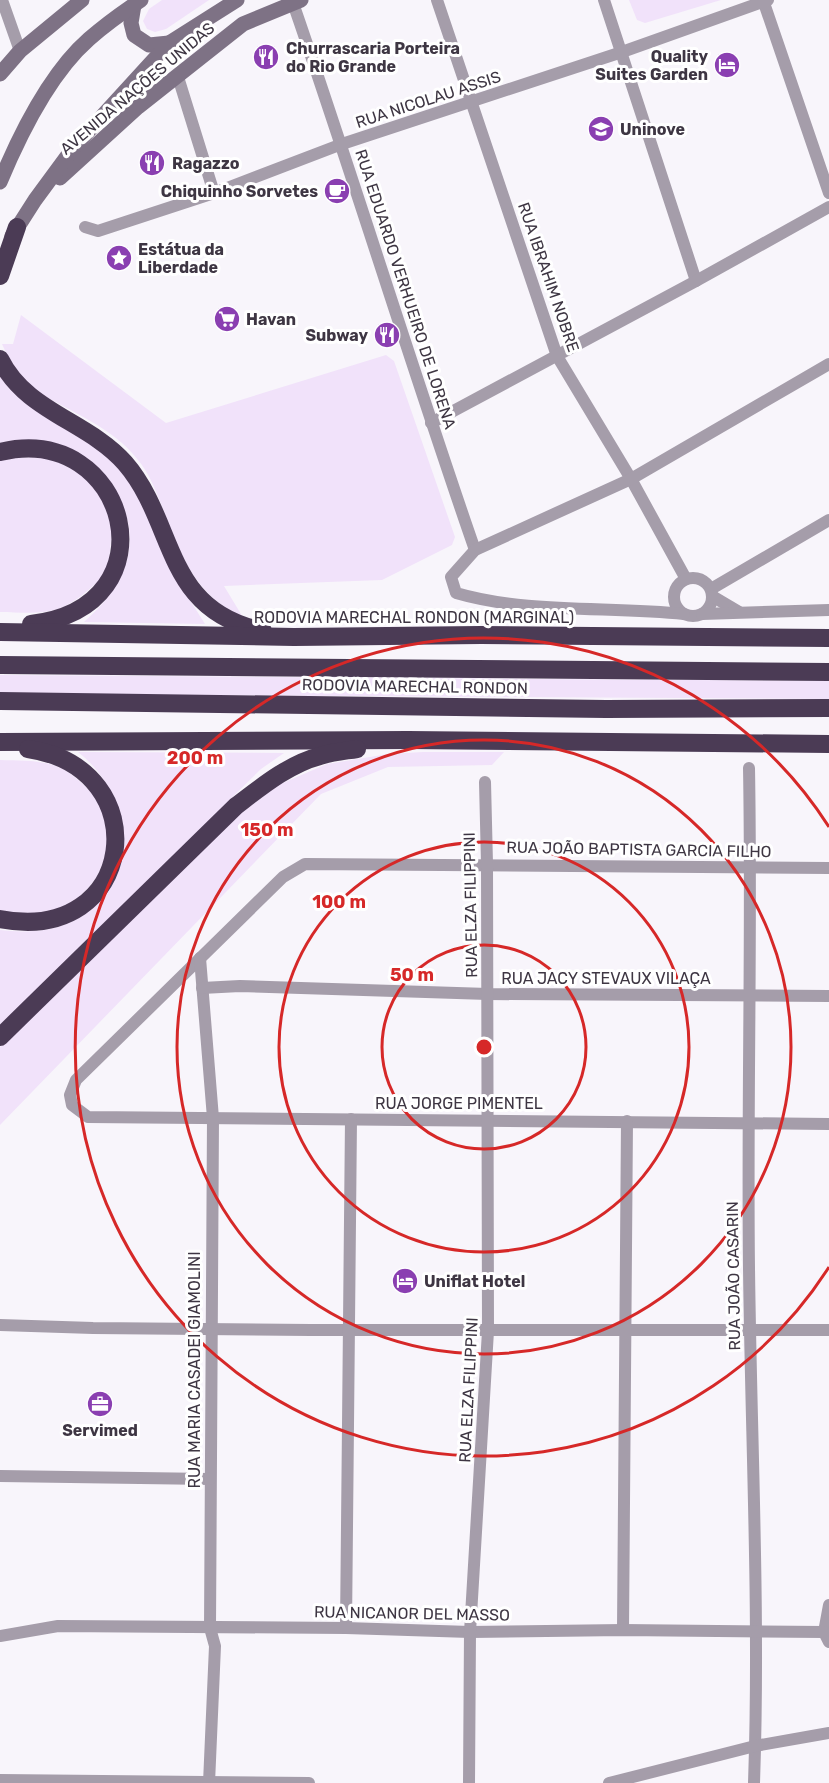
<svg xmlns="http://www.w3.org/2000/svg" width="829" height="1783" viewBox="0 0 829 1783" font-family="Rubik,sans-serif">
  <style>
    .green { fill: #f1e2fa }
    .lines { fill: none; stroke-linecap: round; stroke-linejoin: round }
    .street { stroke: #a59daa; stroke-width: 12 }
    .secondary { stroke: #7e7285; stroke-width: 15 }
    .highway { stroke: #4b3b55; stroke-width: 18 }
    .ring { fill: none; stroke: #d62828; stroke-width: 3 }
    .labels { text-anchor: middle; stroke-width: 6; stroke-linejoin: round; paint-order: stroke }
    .poi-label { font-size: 16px; font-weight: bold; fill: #3e3643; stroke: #fff; text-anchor: start }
    .street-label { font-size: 16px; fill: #3e3643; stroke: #fff }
    .centre { fill: #d62828; stroke: #fff; stroke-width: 3 }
    .ring-label { font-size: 18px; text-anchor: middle; font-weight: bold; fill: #d62828; stroke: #fff; stroke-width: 6; stroke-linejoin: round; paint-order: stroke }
  </style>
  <rect width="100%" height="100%" fill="#f8f5fb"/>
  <g class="green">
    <polygon points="162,0 209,0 166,29 155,32 147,29 143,21 149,9"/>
    <polygon points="629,0 721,0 645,23 637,20"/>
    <path d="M21 315 166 423 386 355 394 361 455 537 452 545 382 580 224 586 244 619C191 591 182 556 161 504 155 489 149 473 138 460 118 434 89 420 61 405 51 399 38 394 30 386 17 375 9 359 2 344H13Z"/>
    <path d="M0 375 113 460 134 486 181 586 205 624 84 622C122 589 145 545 118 496 111 483 101 470 89 461 81 456 71 454 63 451 41 442 23 438 0 443Z"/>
    <path d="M48 457 89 478 113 519 108 572C94 585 78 602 58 609 40 615 19 612 0 612V458Z"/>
    <polygon points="0,675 829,681 829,699 0,694"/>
    <path d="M78 752 284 753 261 769 0 1025V930C25 933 54 932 77 919 143 881 133 795 78 752Z"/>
    <polygon points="423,752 504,752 492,765 388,767 321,794 0,1125 0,1047 224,826 278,785 327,764 388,754"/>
    <path d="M0 760C21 761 43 759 63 769 76 776 99 797 104 811 117 855 95 899 50 911 37 915 14 912 0 912Z"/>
  </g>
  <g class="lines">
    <g class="street">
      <polyline points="2,0 20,51"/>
      <polyline points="437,0 557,356 631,479 686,579"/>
      <polyline points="604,0 696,281"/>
      <polyline points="763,0 829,193"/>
      <path d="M293 3C356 185 412 369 475 550"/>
      <polyline points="178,77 214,193"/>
      <polyline points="85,227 98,231 214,193 342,144 622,52 768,0"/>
      <polyline points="431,423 696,281 829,207"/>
      <circle cx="693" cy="597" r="19"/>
      <polyline points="711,589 829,520"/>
      <polyline points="712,596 739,612"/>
      <path d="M684 614C610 606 528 614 456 593L451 577 475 550 631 479 829 364"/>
      <polyline points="702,614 829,610"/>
      <path d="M749 768C752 934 747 1101 749 1268 751 1439 760 1611 754 1783"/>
      <polyline points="829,868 305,864 283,877 76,1080 70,1095 72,1105 88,1117 829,1124"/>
      <polyline points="200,958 213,1118 210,1628 215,1646 209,1783"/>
      <polyline points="202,988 240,986 488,994 829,996"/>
      <polyline points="0,1325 93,1328 311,1330 829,1330"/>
      <polyline points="0,1476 210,1479"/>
      <polyline points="829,1605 824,1632 829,1642"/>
      <polyline points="346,1628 351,1119"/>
      <polyline points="623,1630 627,1121"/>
      <polyline points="0,1636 58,1626 346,1628 470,1632 623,1630 824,1632"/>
      <polyline points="0,1780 309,1783"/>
      <polyline points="469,1783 470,1632 488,1331 487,864 485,782"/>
      <polyline points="609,1783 755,1746 829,1733"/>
    </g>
    <g class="secondary">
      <polyline points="134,5 131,23 134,35 149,45 169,43"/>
      <polyline points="0,74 20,51 82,0"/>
      <polyline points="60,178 138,107 243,24 301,0"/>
      <path d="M0 182C20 134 49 74 89 39 105 25 123 12 141 0"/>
      <polyline points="12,236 35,200 74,147 169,43 237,0"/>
    </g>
    <g class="highway">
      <polyline points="0,276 17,227"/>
      <path d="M0 359C26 412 88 421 125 463 177 523 162 610 263 631"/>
      <path d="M0 452C128 421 177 607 31 624"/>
      <polyline points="0,632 294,637 481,635 829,638"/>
      <polyline points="0,665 829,672"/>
      <polyline points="0,701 606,709 829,708"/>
      <polyline points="0,742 408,740 829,744"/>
      <path d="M0 919C137 946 159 768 28 749"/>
      <path d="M0 1037 236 806C261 787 289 764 320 756 332 752 345 751 357 749"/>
    </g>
  </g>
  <g class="ring">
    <circle cx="484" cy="1047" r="102"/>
    <circle cx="484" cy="1047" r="205"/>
    <circle cx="484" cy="1047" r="307"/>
    <path d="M829 1267A409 409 0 1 1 829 827"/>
  </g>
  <defs>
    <g id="restaurant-disc" transform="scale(1.35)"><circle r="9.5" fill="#8a3fb1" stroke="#fff"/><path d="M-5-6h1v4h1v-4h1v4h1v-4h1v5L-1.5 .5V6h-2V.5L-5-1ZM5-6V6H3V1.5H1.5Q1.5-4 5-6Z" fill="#fff"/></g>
    <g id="hotel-disc" transform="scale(1.35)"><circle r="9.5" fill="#8a3fb1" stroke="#fff"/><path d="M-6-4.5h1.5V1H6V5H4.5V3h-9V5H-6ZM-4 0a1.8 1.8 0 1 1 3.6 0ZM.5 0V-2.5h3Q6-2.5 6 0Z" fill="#fff"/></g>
    <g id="university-disc" transform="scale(1.35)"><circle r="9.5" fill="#8a3fb1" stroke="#fff"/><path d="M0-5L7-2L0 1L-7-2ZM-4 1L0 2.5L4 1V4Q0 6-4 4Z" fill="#fff"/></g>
    <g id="cafe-disc" transform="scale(1.35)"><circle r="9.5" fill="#8a3fb1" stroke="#fff"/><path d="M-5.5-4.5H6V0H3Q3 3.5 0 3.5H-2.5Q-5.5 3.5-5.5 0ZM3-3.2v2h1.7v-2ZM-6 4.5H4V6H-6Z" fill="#fff"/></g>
    <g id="sight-disc" transform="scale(1.35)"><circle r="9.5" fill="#8a3fb1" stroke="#fff"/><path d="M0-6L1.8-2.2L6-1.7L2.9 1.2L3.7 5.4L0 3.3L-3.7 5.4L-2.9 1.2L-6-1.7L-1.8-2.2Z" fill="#fff"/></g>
    <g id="supermarket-disc" transform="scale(1.35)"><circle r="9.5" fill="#8a3fb1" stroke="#fff"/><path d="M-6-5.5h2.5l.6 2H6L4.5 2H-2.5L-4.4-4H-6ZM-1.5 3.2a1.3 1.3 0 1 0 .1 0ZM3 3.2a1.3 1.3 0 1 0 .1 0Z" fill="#fff"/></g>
    <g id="office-disc" transform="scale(1.35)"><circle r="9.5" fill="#8a3fb1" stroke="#fff"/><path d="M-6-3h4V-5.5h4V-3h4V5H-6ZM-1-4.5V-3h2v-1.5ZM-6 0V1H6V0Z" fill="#fff"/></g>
  </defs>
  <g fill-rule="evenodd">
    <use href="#restaurant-disc" x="266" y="57"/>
    <use href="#hotel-disc" x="727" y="65"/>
    <use href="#university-disc" x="601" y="129"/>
    <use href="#restaurant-disc" x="152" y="163"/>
    <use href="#cafe-disc" x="337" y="191"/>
    <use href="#sight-disc" x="119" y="258"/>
    <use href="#supermarket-disc" x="227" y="319"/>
    <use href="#restaurant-disc" x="387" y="335"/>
    <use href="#hotel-disc" x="405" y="1281"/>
    <use href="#office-disc" x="100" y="1404"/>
  </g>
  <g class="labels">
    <g class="poi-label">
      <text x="286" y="54">Churrascaria Porteira<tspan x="286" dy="18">do Rio Grande</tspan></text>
      <text x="708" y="62" text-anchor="end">Quality<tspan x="708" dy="18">Suites Garden</tspan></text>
      <text x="620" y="135">Uninove</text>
      <text x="172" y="169">Ragazzo</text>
      <text x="318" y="197" text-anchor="end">Chiquinho Sorvetes</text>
      <text x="138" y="255">Estátua da<tspan x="138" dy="18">Liberdade</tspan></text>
      <text x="246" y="325">Havan</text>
      <text x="368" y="341" text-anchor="end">Subway</text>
      <text x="424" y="1287">Uniflat Hotel</text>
      <text x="100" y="1436" text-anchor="middle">Servimed</text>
    </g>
    <g class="street-label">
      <text transform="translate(137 88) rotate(-40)" y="6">AVENIDA NAÇÕES UNIDAS</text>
      <text transform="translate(428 99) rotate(-18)" y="6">RUA NICOLAU ASSIS</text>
      <text transform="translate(549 277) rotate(71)" y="6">RUA IBRAHIM NOBRE</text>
      <text transform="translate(406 289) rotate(72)" y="6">RUA EDUARDO VERHUEIRO DE LORENA</text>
      <text x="414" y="623">RODOVIA MARECHAL RONDON (MARGINAL)</text>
      <text transform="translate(415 686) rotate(1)" y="6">RODOVIA MARECHAL RONDON</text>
      <text transform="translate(639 849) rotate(1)" y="6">RUA JOÃO BAPTISTA GARCIA FILHO</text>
      <text transform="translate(470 905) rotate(-91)" y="6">RUA ELZA FILIPPINI</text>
      <text x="606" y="984">RUA JACY STEVAUX VILAÇA</text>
      <text x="459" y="1109">RUA JORGE PIMENTEL</text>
      <text transform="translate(733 1276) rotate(-91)" y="6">RUA JOÃO CASARIN</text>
      <text transform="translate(194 1370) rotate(-90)" y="6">RUA MARIA CASADEI GIAMOLINI</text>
      <text transform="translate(468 1390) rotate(-87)" y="6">RUA ELZA FILIPPINI</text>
      <text transform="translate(412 1613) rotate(1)" y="6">RUA NICANOR DEL MASSO</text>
    </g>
  </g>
  <circle cx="484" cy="1047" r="9" class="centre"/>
  <g class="ring-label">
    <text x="195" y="764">200 m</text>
    <text x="267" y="836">150 m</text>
    <text x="339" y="908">100 m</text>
    <text x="412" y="981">50 m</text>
  </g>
</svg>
